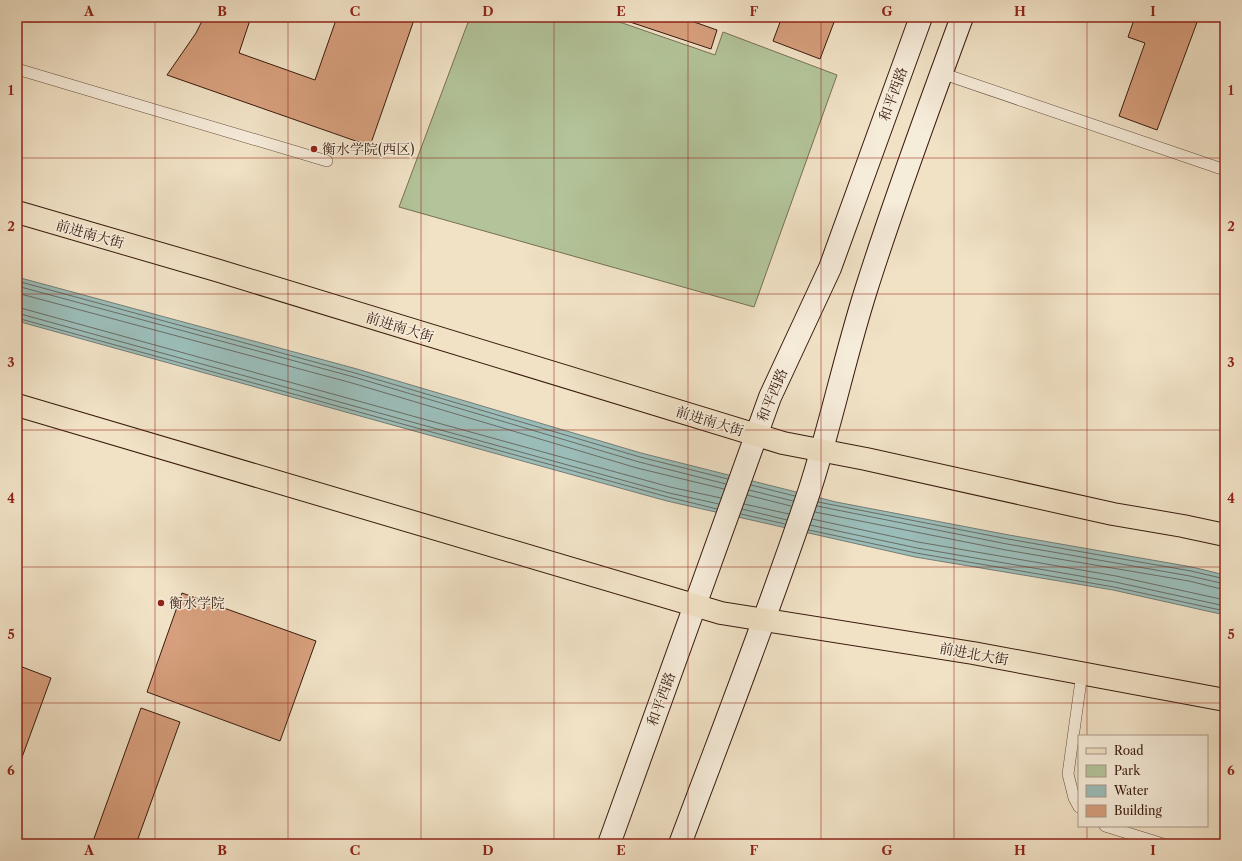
<svg xmlns="http://www.w3.org/2000/svg" width="1242" height="861" viewBox="0 0 1242 861" font-family="'Libre Caslon Text','Noto Serif SC',serif">
  <style>
    .green { fill: #b3c49a; stroke: #767054 }
    .water { fill: #9bbdb9; stroke: #747c75 }
    .lines { fill: none; stroke-linecap: round; stroke-linejoin: round }
    .shore { stroke: #6a6c64; stroke-width: 1 }
    .building { fill: #d79f7d; stroke: #391b0e }
    .service-casing { stroke: #674d3c; stroke-width: 12 }
    .secondary-casing { stroke: #391b0e; stroke-width: 24 }
    .primary-casing { stroke: #391b0e; stroke-width: 24 }
    .service { stroke: #f6ecda; stroke-width: 11 }
    .secondary { stroke: #f6ecda; stroke-width: 22 }
    .primary { stroke: #f1e2c6; stroke-width: 22 }
    .grid { fill: none; stroke: #8f2418; stroke-width: 1; stroke-opacity: 0.55 }
    .poi-dot { fill: #8f2418; stroke: #f6ecda; stroke-width: 1.5 }
    .labels { text-anchor: middle; stroke-width: 3; stroke-linejoin: round; paint-order: stroke }
    .street-label { font-size: 14px; fill: #391b0e; stroke: #f6ecda }
    .poi-label { font-size: 14px; fill: #391b0e; stroke: #f6ecda; text-anchor: start }
    .neatline { fill: none; stroke: #8f2418; stroke-width: 1.5 }
    .grid-label { font-size: 13px; text-anchor: middle; font-weight: bold; fill: #8f2418 }
  </style>
  <rect width="100%" height="100%" fill="#f1e2c6"/>
  <filter id="stains"><feTurbulence type="fractalNoise" baseFrequency=".005" numOctaves="4"/><feColorMatrix values="0 0 0 0 .2 0 0 0 0 .09 0 0 0 0 .02 0 0 0 .5 -.17"/></filter>
  <radialGradient id="worn" r=".72"><stop offset=".6" stop-color="#630" stop-opacity="0"/><stop offset="1" stop-color="#630" stop-opacity=".3"/></radialGradient>
  <polygon class="green" points="470,17 605,17 715,55 723,32 837,75 754,307 399,207"/>
  <polygon class="water" points="17,277 357,369 641,453 836,502 1009,535 1192,567 1225,575 1225,615 1113,590 915,557 667,501 17,321"/>
  <g class="lines">
    <g class="shore">
      <polyline points="17,281 355,373 640,457 728,479"/>
      <polyline points="17,286 354,377 639,462 726,484"/>
      <polyline points="17,293 352,383 637,468 724,489"/>
      <polyline points="17,307 670,487 721,498"/>
      <polyline points="17,313 669,493 719,504"/>
      <polyline points="17,318 668,497 717,509"/>
      <polyline points="751,485 795,496"/>
      <polyline points="749,490 793,501"/>
      <polyline points="747,495 791,506"/>
      <polyline points="818,502 1008,539 1191,571 1225,579"/>
      <polyline points="744,504 789,514"/>
      <polyline points="817,506 1007,544 1190,576 1225,584"/>
      <polyline points="742,509 787,520"/>
      <polyline points="815,512 1006,550 1189,581 1225,590"/>
      <polyline points="741,514 785,524"/>
      <polyline points="812,519 918,542 1116,576 1225,600"/>
      <polyline points="810,525 917,548 1115,582 1225,606"/>
      <polyline points="809,530 916,553 1114,587 1225,611"/>
    </g>
  </g>
  <g class="building">
    <polygon points="204,17 251,17 239,53 315,80 337,17 415,17 370,146 167,75 196,33"/>
    <polygon points="622,17 680,17 717,30 711,49 621,19"/>
    <polygon points="782,17 836,17 820,59 773,41"/>
    <polygon points="1135,17 1199,17 1157,130 1119,116 1145,43 1128,37"/>
    <polygon points="182,593 316,641 280,741 147,692"/>
    <polygon points="17,665 51,678 17,771"/>
    <polygon points="141,708 180,722 136,844 92,844"/>
  </g>
  <g class="lines">
    <g class="service-casing">
      <g id="service">
        <polyline points="28,17 38,17"/>
        <polyline points="17,69 327,161"/>
        <polyline points="941,73 1225,170"/>
        <polyline points="1079,807 1074,798 1068,774 1082,673"/>
        <polyline points="1105,826 1163,844"/>
      </g>
    </g>
    <g class="secondary-casing">
      <g id="secondary">
        <polyline points="609,844 770,397 830,268 921,17"/>
        <path d="M680 844C724 726 770 609 810 489 831 424 845 356 866 290 895 198 929 107 962 17"/>
      </g>
    </g>
    <g class="primary-casing">
      <g id="primary">
        <polyline points="17,212 216,270 783,443 866,459 1113,514 1183,526 1225,535"/>
        <polyline points="17,405 721,613 973,653 1225,700"/>
      </g>
    </g>
    <use href="#service" class="service"/>
    <use href="#secondary" class="secondary"/>
    <use href="#primary" class="primary"/>
  </g>
  <path class="grid" d="M155 17V844M288 17V844M421 17V844M554 17V844M688 17V844M821 17V844M954 17V844M1087 17V736M17 158H1225M17 294H1225M17 430H1225M17 567H1225M17 703H1225M1087 826V844"/>
  <g class="poi-dot">
    <circle cx="314" cy="149" r="4"/>
    <circle cx="161" cy="603" r="4"/>
  </g>
  <g class="labels">
    <g class="street-label">
      <text transform="translate(893 94) rotate(-70)" y="5">和平西路</text>
      <text transform="translate(90 234) rotate(16)" y="5">前进南大街</text>
      <text transform="translate(400 327) rotate(17)" y="5">前进南大街</text>
      <text transform="translate(772 395) rotate(-67)" y="5">和平西路</text>
      <text transform="translate(710 421) rotate(17)" y="5">前进南大街</text>
      <text transform="translate(974 654) rotate(10)" y="5">前进北大街</text>
      <text transform="translate(661 699) rotate(-70)" y="5">和平西路</text>
    </g>
    <g class="poi-label">
      <text x="322" y="154">衡水学院(西区)</text>
      <text x="169" y="608">衡水学院</text>
    </g>
  </g>
  <rect width="1242" height="861" fill="none" stroke="#f1e2c6" stroke-width="44"/>
  <rect x="1078" y="735" width="130" height="92" fill="#f6ecda" stroke="#aa9888"/>
  <rect x="1086" y="748" width="20" height="6" fill="#f1e2c6" stroke="#aa9888"/>
  <text x="1114" y="755" font-size="12" fill="#391b0e">Road</text>
  <rect x="1086" y="765" width="20" height="12" fill="#b3c49a" stroke="#aa9888"/>
  <text x="1114" y="775" font-size="12" fill="#391b0e">Park</text>
  <rect x="1086" y="785" width="20" height="12" fill="#9bbdb9" stroke="#aa9888"/>
  <text x="1114" y="795" font-size="12" fill="#391b0e">Water</text>
  <rect x="1086" y="805" width="20" height="12" fill="#d79f7d" stroke="#aa9888"/>
  <text x="1114" y="815" font-size="12" fill="#391b0e">Building</text>
  <rect x="22" y="22" width="1198" height="817" class="neatline"/>
  <g class="grid-label">
    <text x="89" y="16">A</text>
    <text x="222" y="16">B</text>
    <text x="355" y="16">C</text>
    <text x="488" y="16">D</text>
    <text x="621" y="16">E</text>
    <text x="754" y="16">F</text>
    <text x="887" y="16">G</text>
    <text x="1020" y="16">H</text>
    <text x="1153" y="16">I</text>
    <text x="11" y="95">1</text>
    <text x="1231" y="95">1</text>
    <text x="11" y="231">2</text>
    <text x="1231" y="231">2</text>
    <text x="11" y="367">3</text>
    <text x="1231" y="367">3</text>
    <text x="11" y="503">4</text>
    <text x="1231" y="503">4</text>
    <text x="11" y="639">5</text>
    <text x="1231" y="639">5</text>
    <text x="11" y="775">6</text>
    <text x="1231" y="775">6</text>
    <text x="89" y="855">A</text>
    <text x="222" y="855">B</text>
    <text x="355" y="855">C</text>
    <text x="488" y="855">D</text>
    <text x="621" y="855">E</text>
    <text x="754" y="855">F</text>
    <text x="887" y="855">G</text>
    <text x="1020" y="855">H</text>
    <text x="1153" y="855">I</text>
  </g>
  <rect width="100%" height="100%" filter="url(#stains)"/>
  <rect width="100%" height="100%" fill="url(#worn)"/>
</svg>
